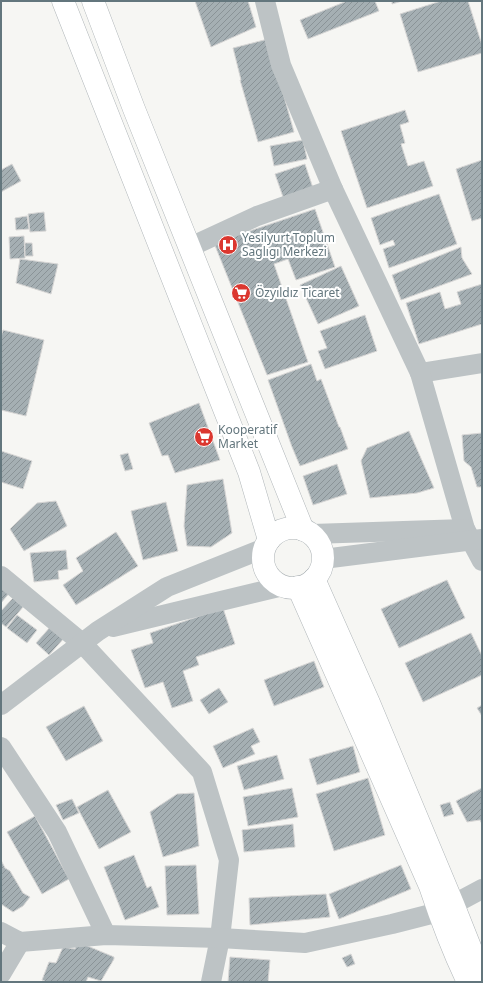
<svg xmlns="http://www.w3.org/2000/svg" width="483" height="983" font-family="'Noto Sans',sans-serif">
<defs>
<pattern id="building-hatch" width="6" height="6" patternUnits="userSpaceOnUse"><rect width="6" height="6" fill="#a5afb3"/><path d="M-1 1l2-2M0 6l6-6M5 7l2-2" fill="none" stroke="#8a9397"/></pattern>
</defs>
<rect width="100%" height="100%" fill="#f6f6f3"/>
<!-- building -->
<g fill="url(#building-hatch)" stroke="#d8d7d6">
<path d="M195,1h53l8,26 -45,20z"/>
<path d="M347,1h28l4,10 -71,28 -8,-19z"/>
<path d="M392,1h10l-10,3z"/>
<path d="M441,1h27l14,44v8l-64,19 -18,-58z"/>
<path d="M268,39l26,93 -36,10 -18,-62h1l-8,-32z"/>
<path d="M405,110l4,12 -9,3 5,18 -4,1 7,22 16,-5 9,25 -66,22 -26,-77z"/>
<path d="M303,140l4,19 -33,7 -4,-20z"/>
<path d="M482,160v58l-10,3 -16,-52z"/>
<path d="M12,164l9,17 -20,11v-22z"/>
<path d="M305,164l8,24 -30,9 -8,-23z"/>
<path d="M439,194l18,50 -68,24 -6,-19 12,-4 -2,-5 -13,5 -9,-27z"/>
<path d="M315,209l20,58 -39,13 -8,-21 -14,5 34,98 -41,13 -53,-132z"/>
<path d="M44,212l2,19 -16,1 -2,-18z"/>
<path d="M27,216l2,13 -13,1 -1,-12z"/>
<path d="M24,236l1,22 -15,1 -1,-22z"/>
<path d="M25,243h7l1,13h-8z"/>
<path d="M461,247l1,11 10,16 -71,26 -9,-25z"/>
<path d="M20,259l38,5 -7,30 -35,-11z"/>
<path d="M341,266l18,40 -41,18 -18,-39z"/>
<path d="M482,284v40l-63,20 -13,-41 34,-11 5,17 16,-5 -4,-12z"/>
<path d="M365,315l12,36 -52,18 -7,-18 9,-3 -7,-17z"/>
<path d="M3,330l41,10 -18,76 -25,-6v-73z"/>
<path d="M311,364l6,17 4,-2 18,48h1l8,22 -48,17 -8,-19 -24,-67z"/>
<path d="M199,403l21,57 -45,13 -7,-18 -6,1 -13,-33z"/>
<path d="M409,431l25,57 -17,5 -47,5 -9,-37 6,-13z"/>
<path d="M482,433v54h-5l-6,-20 -7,-6 -2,-26z"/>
<path d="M1,451l31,10 -9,28 -22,-7z"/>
<path d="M128,453l5,16 -8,2 -5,-16z"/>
<path d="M337,464l10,30 -34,11 -10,-29z"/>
<path d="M223,479l9,54 -21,14 -24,-1 -3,-20 3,-41z"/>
<path d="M56,501l11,25 -43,25 -14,-22 27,-26z"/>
<path d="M166,502l12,49 -35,9 -12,-49z"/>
<path d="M116,532l22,34 -62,39 -13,-20 20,-14 -7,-13z"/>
<path d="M66,550l2,19 -10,2 1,8 -25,3 -4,-29z"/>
<path d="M447,580l18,38 -66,30 -18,-39z"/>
<path d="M1,583l10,8 -10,12z"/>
<path d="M13,598l10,9 -17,20 -5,-4v-12z"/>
<path d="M223,608l12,36 -39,13 3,8 -16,6 10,30 -21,7 -9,-26 -18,6 -14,-38 22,-7 -3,-10z"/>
<path d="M17,615l20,15 -10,13 -20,-15z"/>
<path d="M52,625l13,12 -16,18 -13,-12z"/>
<path d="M471,633l11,23v19l-59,27 -18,-39z"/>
<path d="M314,661l10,26 -50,19 -10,-26z"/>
<path d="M219,688l9,14 -19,12 -9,-14z"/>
<path d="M482,705v11l-5,-8z"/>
<path d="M84,706l19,35 -37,20 -20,-34z"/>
<path d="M253,728l7,14 -9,4 4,8 -32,14 -10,-22z"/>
<path d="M353,746l7,26 -43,13 -8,-26z"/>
<path d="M277,755l7,24 -40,11 -7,-24z"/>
<path d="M368,778l17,57 -51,16 -18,-57z"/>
<path d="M292,788l6,29 -50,9 -5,-29z"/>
<path d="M482,788v36l-2,-4 -13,2 -11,-21z"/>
<path d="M108,790l23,42 -32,17 -22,-42z"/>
<path d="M194,793l5,53 -36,11 -13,-45 27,-18z"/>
<path d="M72,799l7,14 -16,7 -7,-15z"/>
<path d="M450,802l4,12 -10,3 -4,-12z"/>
<path d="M35,816l34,63 -27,15 -35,-62z"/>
<path d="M293,824l2,23 -51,5 -2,-22z"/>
<path d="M134,855l13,33 4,-2 8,21 -34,13 -21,-53z"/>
<path d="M1,860l4,8 5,3 13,22 7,4 -7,9 -10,6 -12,-8z"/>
<path d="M196,865l3,49 -32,1 -2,-49z"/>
<path d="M401,865l10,24 -72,30 -10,-25z"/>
<path d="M326,894l4,23 -80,8 -1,-27z"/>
<path d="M78,942l36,15v2l-13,22 -13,-4 -2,5h-39l-5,-2 7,-18 7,1 7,-16 12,2z"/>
<path d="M351,954l4,10 -8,3 -5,-9z"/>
<path d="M230,957l40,3 -2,22h-40z"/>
</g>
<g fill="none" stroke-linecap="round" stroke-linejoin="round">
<defs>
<g id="major">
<path d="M63,1l186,471 20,68"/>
<path d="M93,1l41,108 169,421"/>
<circle cx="293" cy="558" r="30"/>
<path d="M314,579l55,124 84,201 29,73"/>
<path d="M298,587l132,299c11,33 23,65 38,96"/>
</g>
</defs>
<!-- major casing -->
<use href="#major" stroke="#b1b7ba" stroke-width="23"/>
<!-- minor -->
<g stroke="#bdc3c5" stroke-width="20">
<path d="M265,1l16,64 52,124"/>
<path d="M190,247l67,-31 76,-27 87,184 62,-10"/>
<path d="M420,373l45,156 17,32"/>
<path d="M312,534l153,-5"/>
<path d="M323,559l159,-20"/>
<path d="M1,576l81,67 120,129 27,88 -9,78 -9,44"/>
<path d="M113,627l170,-41"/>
<path d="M1,705l97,-74 69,-44 98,-39"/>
<path d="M1,747l56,85 49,103"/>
<path d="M1,932l19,10 86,-7 114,3 85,5 87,-19 47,-12 43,-23"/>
<path d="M1,974l19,-32"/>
</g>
<!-- major -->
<use href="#major" stroke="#fff" stroke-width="22"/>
</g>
<!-- icons -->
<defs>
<symbol id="hospital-disc" viewBox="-11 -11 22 22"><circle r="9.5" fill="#db372f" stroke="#fff"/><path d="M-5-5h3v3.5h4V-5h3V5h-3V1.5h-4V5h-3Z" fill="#fff"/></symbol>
<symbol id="supermarket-disc" viewBox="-11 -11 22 22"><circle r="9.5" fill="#db372f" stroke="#fff"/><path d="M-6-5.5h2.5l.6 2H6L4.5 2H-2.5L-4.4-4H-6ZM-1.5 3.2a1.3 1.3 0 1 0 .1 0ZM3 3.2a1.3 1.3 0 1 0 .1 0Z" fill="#fff"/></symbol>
</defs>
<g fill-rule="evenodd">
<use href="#hospital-disc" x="217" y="234" width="22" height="22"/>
<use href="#supermarket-disc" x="230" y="282" width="22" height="22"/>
<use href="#supermarket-disc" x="193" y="426" width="22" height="22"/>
</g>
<g text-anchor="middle" stroke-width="4" stroke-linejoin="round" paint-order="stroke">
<!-- poi labels -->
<g font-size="12" fill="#63767d" stroke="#fff" text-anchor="start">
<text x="242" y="242">Yesilyurt Toplum<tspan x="242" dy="14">Saglıgı Merkezi</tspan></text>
<text x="255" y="297">Özyıldız Ticaret</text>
<text x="218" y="434">Kooperatif<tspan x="218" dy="14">Market</tspan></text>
</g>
</g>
<!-- border -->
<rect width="483" height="983" fill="none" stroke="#63767d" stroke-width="4"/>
</svg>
